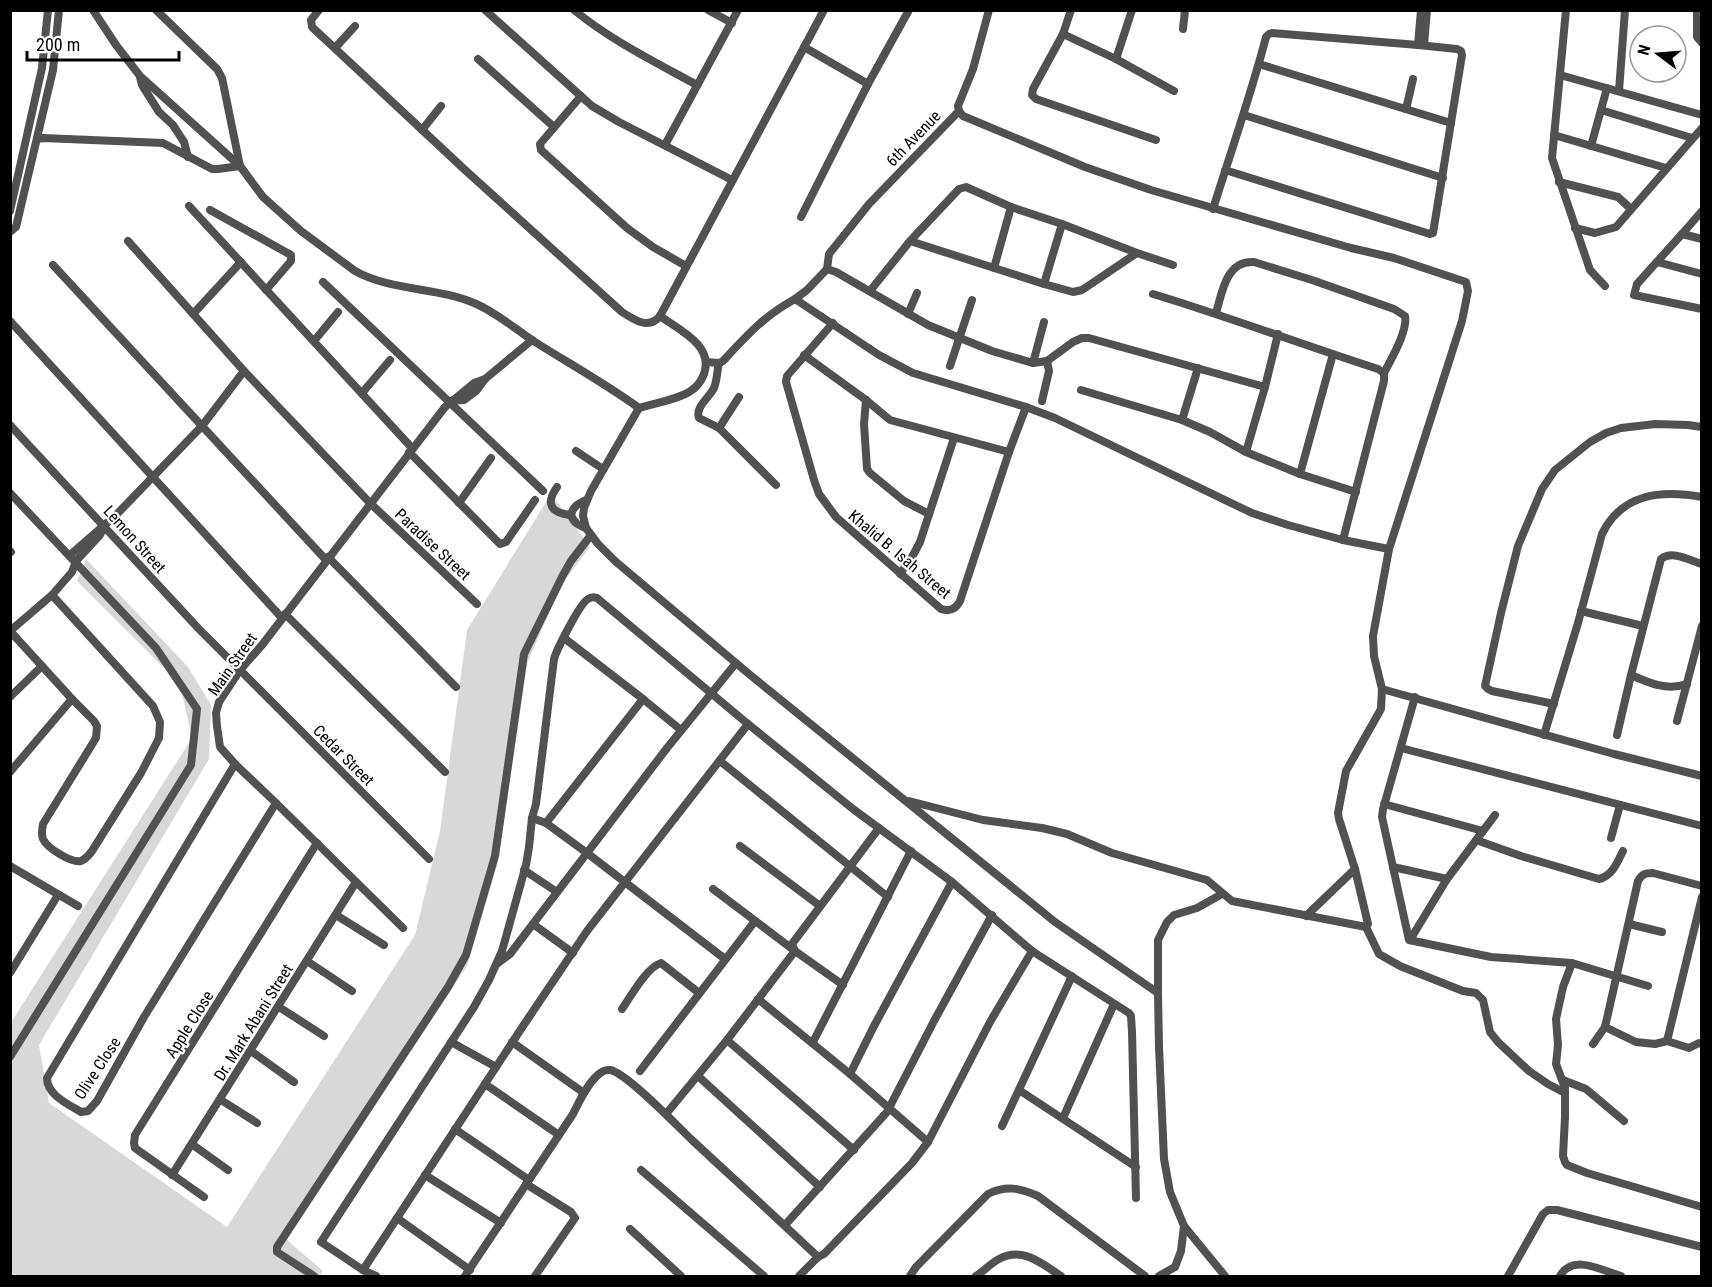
<svg xmlns="http://www.w3.org/2000/svg" width="1712" height="1287" font-family="'Roboto Condensed',sans-serif">
<rect width="100%" height="100%" fill="#fff"/>
<!-- green -->
<path fill="#d8d8d8" d="M551,494l39,53 -28,37 -34,77 -31,205 -30,100 -180,274 36,31 -3,5h-309l-1,-252 182,-286 -12,-54 -103,-103 9,-22 102,108 23,38 -2,54 -170,286 10,58 178,124 188,-292 25,-104 27,-201z"/>
<g fill="none" stroke-linecap="round" stroke-linejoin="round">
<!-- minor -->
<g stroke="#515151" stroke-width="8">
<path d="M93,10l23,35 24,31 100,90"/>
<path d="M156,10l61,59 5,9 18,88"/>
<path d="M319,10l-8,10 1,7 152,142 158,143c12,8 27,18 38,4l164,-306"/>
<path d="M485,10l107,96 27,16 113,58"/>
<path d="M574,10c38,31 81,52 123,75"/>
<path d="M708,10l24,13"/>
<path d="M1071,10l-8,24 -30,55 -1,6 4,4 120,41"/>
<path d="M1566,10l-14,148 38,112 15,16"/>
<path d="M1697,10v27l5,6"/>
<path d="M1183,29l2,-19"/>
<path d="M1063,34l53,25 58,32"/>
<path d="M1418,45l3,-35"/>
<path d="M1424,45l3,-35"/>
<path d="M804,47l64,37"/>
<path d="M335,48l20,-22"/>
<path d="M478,59l76,68"/>
<path d="M1116,59l16,-49"/>
<path d="M1259,64l192,59"/>
<path d="M1560,75l142,40"/>
<path d="M140,77l2,8 17,27 14,13 11,17 4,15"/>
<path d="M1619,91l6,-81"/>
<path d="M581,96l-41,48 1,6 86,78 26,19 33,19"/>
<path d="M1406,109l7,-30"/>
<path d="M1601,110l91,28"/>
<path d="M959,111l4,5 122,51 66,23 200,58 43,10 72,24 2,9 -6,30 -73,228 -16,87 1,20 8,33 -1,20 -35,62 -8,42 1,6 16,50 13,55 -2,3 13,27 21,12 63,25 13,2 7,7 7,32 8,10 31,29 19,13 17,9"/>
<path d="M1244,115l199,63"/>
<path d="M422,130l19,-24"/>
<path d="M1554,135l112,33"/>
<path d="M37,139l6,-1 120,5 49,26h6l22,-3 23,31 38,34 54,40c36,20 81,16 119,32 22,9 41,26 61,39 35,22 71,42 104,66"/>
<path d="M665,145l73,-135"/>
<path d="M1591,146l16,-58"/>
<path d="M1559,182l59,15 13,12"/>
<path d="M189,206l223,242"/>
<path d="M1213,209c18,-58 38,-114 53,-172l3,-3 3,-1 146,12 39,4 4,2 1,4 -29,178 -3,1 -205,-64"/>
<path d="M210,210l81,45v6l-25,29"/>
<path d="M10,211l32,-143 6,-58"/>
<path d="M801,217l67,-133 41,-74"/>
<path d="M1575,228l20,5 21,-6 86,-99"/>
<path d="M10,232l6,-5 37,-157 6,-60"/>
<path d="M1682,234l20,-23"/>
<path d="M1702,239l-20,-5 -45,50 -3,11 68,14"/>
<path d="M128,241l116,130 126,132 107,101"/>
<path d="M1137,253l36,12"/>
<path d="M1657,262l45,12"/>
<path d="M53,265l273,295"/>
<path d="M994,268l17,-61"/>
<path d="M827,269l2,-15 40,-50 90,-93 -1,-5 15,-37 16,-59"/>
<path d="M323,282l220,209"/>
<path d="M1044,284l18,-60"/>
<path d="M870,291l40,-50 49,-52 7,-2 45,20 51,17 75,29 -55,37 -9,2 -29,-8 -134,-43"/>
<path d="M1153,294c76,23 150,51 225,75l6,4v8l-41,159"/>
<path d="M795,299l12,-9 20,-21 9,3 92,53 64,26 41,12 14,-2 26,-19 9,-4h7l176,49"/>
<path d="M1216,313c6,-20 10,-53 38,-51l58,18 82,29 11,7c3,15 -14,43 -21,57"/>
<path d="M193,314l48,-52"/>
<path d="M908,314l9,-21"/>
<path d="M660,316c19,14 54,29 44,58 -3,8 -8,14 -15,18 -13,8 -35,11 -50,16l-48,83 -7,17 -1,8 3,12 12,16 17,17 134,113 306,248 103,71 1,54 5,112 6,33 14,34 41,50"/>
<path d="M10,321l272,297"/>
<path d="M833,323l-46,53 -1,6 28,98 5,14 17,23 105,92c9,3 15,0 19,-8l49,-149 17,-45"/>
<path d="M314,341l24,-29"/>
<path d="M804,355l62,45 24,20 119,32"/>
<path d="M707,362l12,1 4,-2c24,-26 41,-45 72,-62l84,56 34,18 113,34 29,11 197,95 36,12 55,15 46,9"/>
<path d="M719,363c-2,8 -2,18 -5,25 -5,10 -19,19 -15,30l20,10 57,57"/>
<path d="M1033,363l11,-41"/>
<path d="M950,366l22,-66"/>
<path d="M1081,390l101,30 28,12 36,20 54,22 56,18"/>
<path d="M362,393l28,-33"/>
<path d="M866,400l-2,24 3,45 3,4 34,28 25,13"/>
<path d="M450,401l14,-1 12,-9 9,-12 47,-39"/>
<path d="M1042,401l7,-30 -2,-10"/>
<path d="M1182,420l16,-52"/>
<path d="M10,425l188,203 231,231"/>
<path d="M719,428l20,-31"/>
<path d="M576,451l27,18"/>
<path d="M409,452l91,92 6,-2 29,-42"/>
<path d="M1246,452l19,-65 13,-53"/>
<path d="M1300,474l33,-120"/>
<path d="M557,487c-12,17 -6,26 14,28"/>
<path d="M10,493l146,155 41,61 -6,56 -181,292"/>
<path d="M459,503l32,-45"/>
<path d="M571,515c2,-9 7,-11 15,-15"/>
<path d="M571,515c3,8 7,10 15,13"/>
<path d="M10,551l1,1"/>
<path d="M70,555l47,-41 85,-88 42,-55"/>
<path d="M328,557l128,130"/>
<path d="M900,574l12,-17 8,-15 34,-104"/>
<path d="M1581,611l62,15"/>
<path d="M285,614l160,158"/>
<path d="M10,631l62,68 22,22 3,5 -1,12 -53,86c-1,5 -2,10 0,15 4,9 28,24 38,22 5,-2 8,-6 11,-10l49,-78 18,-35 1,-16 -7,-16 -101,-111"/>
<path d="M10,631l42,-36 20,-23 4,-11 24,-26 4,-8"/>
<path d="M564,638l79,61 38,31"/>
<path d="M1631,675c18,8 36,16 56,9"/>
<path d="M1382,689l232,65 88,22"/>
<path d="M10,697l32,-31"/>
<path d="M1415,697l-32,112 -1,8 27,123 82,17 81,6 76,23"/>
<path d="M1554,704l-62,-13 -4,-2 -3,-3 16,-73 17,-67 24,-57 13,-19 35,-28 16,-9 15,-5 34,-4 33,1 14,2"/>
<path d="M1677,721l25,-95"/>
<path d="M1544,735l34,-112 24,-89c20,-41 59,-44 100,-37"/>
<path d="M1617,735l14,-60 30,-116c11,-9 28,1 41,5"/>
<path d="M1401,748l301,78"/>
<path d="M720,761l168,136"/>
<path d="M235,764l-188,314c0,17 21,26 34,34l7,-1 9,-10 47,-84 132,-214"/>
<path d="M10,772l62,-73"/>
<path d="M909,801l74,19 59,8 25,6 45,19 95,27 25,21 134,26"/>
<path d="M1384,804l99,27"/>
<path d="M546,823l97,-124"/>
<path d="M1611,838l9,-33"/>
<path d="M1476,840l45,16 78,23c13,-3 18,-16 24,-28"/>
<path d="M740,846l80,60"/>
<path d="M10,866l68,40"/>
<path d="M1393,867l54,12"/>
<path d="M524,870l33,22"/>
<path d="M713,889l82,62 48,34"/>
<path d="M336,915l48,30"/>
<path d="M1306,916l49,-47"/>
<path d="M533,924l40,29"/>
<path d="M1629,924l33,8"/>
<path d="M403,928l-127,-125 -41,-39 -15,-17 -3,-21 -1,-13 3,-11 21,-32 22,-25 183,-238 29,-24 11,-4"/>
<path d="M1410,940l37,-61 48,-64"/>
<path d="M725,959l-138,-106 80,-105 69,-85"/>
<path d="M307,961l45,30"/>
<path d="M498,963l12,-9 77,-101 -41,-30 -14,-5"/>
<path d="M1572,963l-9,24 -7,32 2,26 -2,19 9,24v29l-2,39 2,6 2,3 20,8 115,34"/>
<path d="M10,973l48,-78"/>
<path d="M1158,993v-53l9,-18 7,-7 23,-7 25,-14"/>
<path d="M758,999l92,75 78,68"/>
<path d="M279,1007l45,29"/>
<path d="M622,1009c9,-13 25,-42 39,-46l38,30"/>
<path d="M1605,1027l31,15 19,2 12,-3 22,7 10,-5 3,1"/>
<path d="M727,1040l127,110"/>
<path d="M1667,1041l35,-144"/>
<path d="M451,1042l45,25"/>
<path d="M512,1042l72,51"/>
<path d="M813,1042l98,-191"/>
<path d="M1593,1044l12,-17 33,-146c4,-7 7,-8 15,-8l49,13"/>
<path d="M251,1051l43,31"/>
<path d="M640,1071l115,-150"/>
<path d="M850,1074l24,-48 78,-144"/>
<path d="M698,1076l122,111"/>
<path d="M1563,1080l23,9 38,32"/>
<path d="M485,1084l74,51"/>
<path d="M1019,1090l117,77"/>
<path d="M221,1100l36,23"/>
<path d="M666,1114l61,-74 68,-89 -3,-7 87,-116"/>
<path d="M1063,1118l51,-114"/>
<path d="M1002,1126l70,-150"/>
<path d="M455,1129l74,51"/>
<path d="M193,1145l35,25"/>
<path d="M641,1170l123,106"/>
<path d="M172,1175l184,-293"/>
<path d="M425,1175l76,48"/>
<path d="M526,1184l45,28 4,6 -40,58"/>
<path d="M204,1197l-69,-49 -1,-5 1,-8 182,-292"/>
<path d="M397,1218l73,52"/>
<path d="M785,1225l102,-113 47,-91 58,-106"/>
<path d="M630,1229l51,47"/>
<path d="M363,1270l-42,-28 153,-235 15,-27 13,-29 24,-86 3,-18 3,-29 4,-14 18,-145c3,-10 26,-56 34,-60 4,-2 5,-2 9,-1l151,126 105,85 99,73 80,69 97,62 2,3 1,16 4,166"/>
<path d="M314,1276l-37,-24v-5l171,-260 18,-32 29,-99 29,-202 39,-79 8,-14 20,-26"/>
<path d="M376,1276l-13,-6 160,-244 64,-95 161,-207"/>
<path d="M465,1276l108,-162c6,-12 21,-46 37,-44 16,2 69,58 83,71 42,39 84,77 125,116"/>
<path d="M799,1276l19,-19 6,-3 88,-91 16,-21 62,-120 42,-71"/>
<path d="M910,1276l6,-9 72,-73c18,-9 32,-6 50,2l107,80"/>
<path d="M976,1276c8,-5 15,-13 23,-17 24,-13 43,5 62,17"/>
<path d="M1159,1276l16,-9 6,-16 3,-25"/>
<path d="M1508,1276l35,-62 5,-4h9l145,37"/>
<path d="M1560,1276c13,-23 43,-5 61,0"/>
</g>
</g>
<g text-anchor="middle" stroke-width="4.5" stroke-linejoin="round" paint-order="stroke">
<!-- street labels -->
<g font-size="16" fill="#000" stroke="#fff">
<text transform="translate(913 138) rotate(-46)" y="6">6th Avenue</text>
<text transform="translate(135 539) rotate(48)" y="6">Lemon Street</text>
<text transform="translate(433 544) rotate(43)" y="6">Paradise Street</text>
<text transform="translate(900 554) rotate(40)" y="6">Khalid B. Isah Street</text>
<text transform="translate(232 664) rotate(-55)" y="6">Main Street</text>
<text transform="translate(344 755) rotate(45)" y="6">Cedar Street</text>
<text transform="translate(253 1022) rotate(-58)" y="6">Dr. Mark Abani Street</text>
<text transform="translate(189 1024) rotate(-58)" y="6">Apple Close</text>
<text transform="translate(97 1068) rotate(-57)" y="6">Olive Close</text>
</g>
</g>
<!-- border -->
<rect width="1712" height="1287" fill="none" stroke="#000000" stroke-width="24"/>
<!-- north arrow -->
<g transform="translate(1658 54) rotate(286)"><circle r="28" fill="#ffffff" stroke="#999999" stroke-width="1.5"/>
<path d="M0-4.5L10 22L0 15L-10 22Z" fill="#000000"/>
<text y="-9" font-size="16" font-weight="bold" text-anchor="middle" fill="#000000">N</text>
</g>
<!-- scale -->
<path d="M27 51v9h152v-9" fill="none" stroke="#000000" stroke-width="3"/>
<text x="36" y="51" font-size="18" fill="#000000" stroke="#ffffff" stroke-width="4.5" paint-order="stroke">200 m</text>
</svg>
